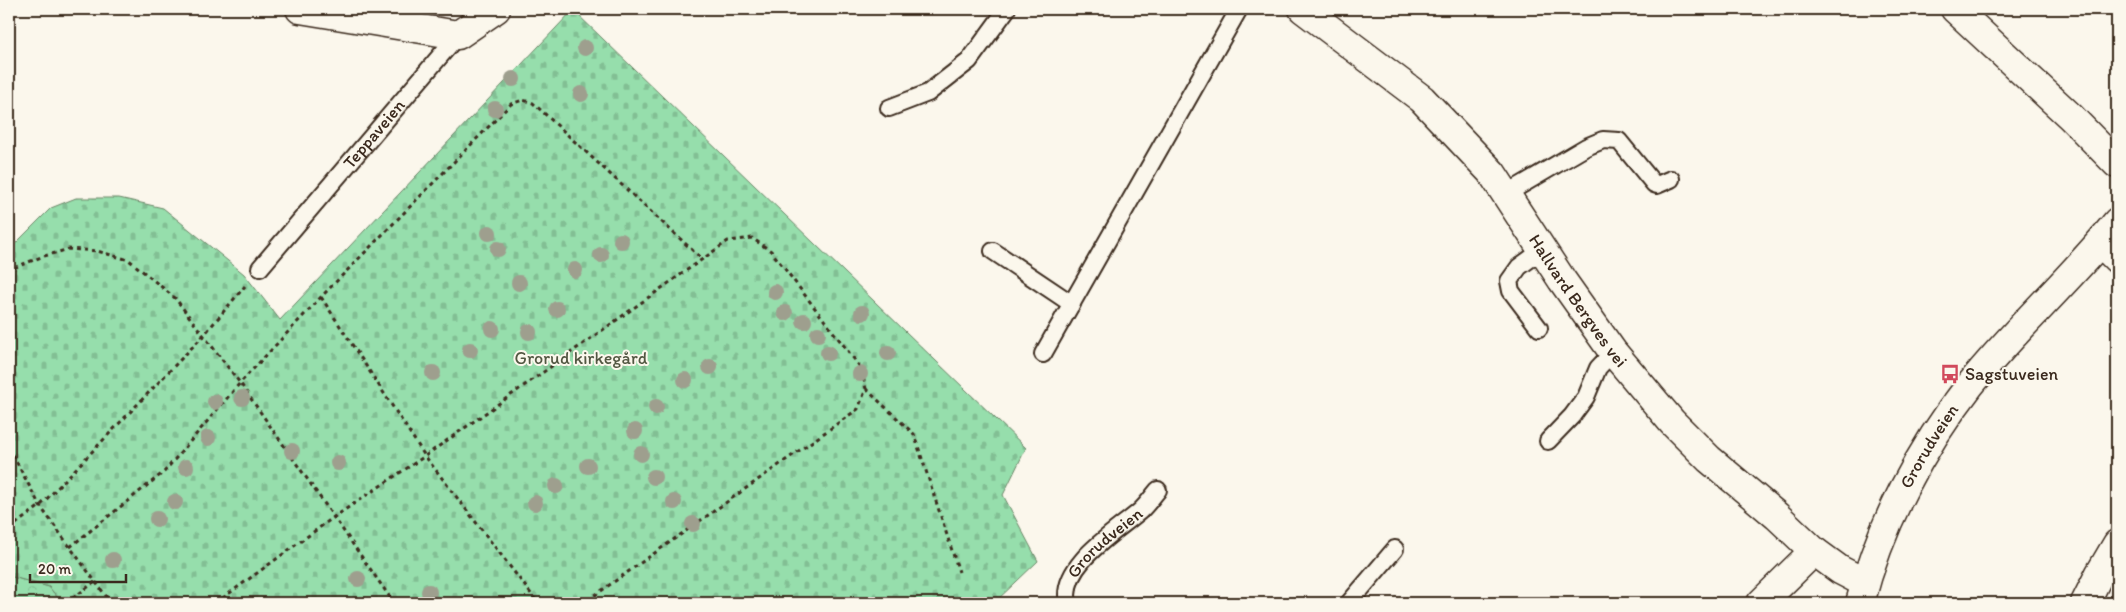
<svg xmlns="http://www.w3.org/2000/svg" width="2126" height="612" font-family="Itim,sans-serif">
<defs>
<pattern id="forest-crowns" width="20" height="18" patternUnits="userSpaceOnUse" patternTransform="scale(1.25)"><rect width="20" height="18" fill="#96deac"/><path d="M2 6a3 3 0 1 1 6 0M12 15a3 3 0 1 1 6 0" fill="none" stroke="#82bf94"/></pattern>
<pattern id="cemetery-stones" width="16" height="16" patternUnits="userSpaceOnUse" patternTransform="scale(1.25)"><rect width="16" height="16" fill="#96deac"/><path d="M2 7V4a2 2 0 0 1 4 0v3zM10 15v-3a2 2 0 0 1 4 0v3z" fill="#82bf94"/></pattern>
</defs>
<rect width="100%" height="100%" fill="#fbf7ec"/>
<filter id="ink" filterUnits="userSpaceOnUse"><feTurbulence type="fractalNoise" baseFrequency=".02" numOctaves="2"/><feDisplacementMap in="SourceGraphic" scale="10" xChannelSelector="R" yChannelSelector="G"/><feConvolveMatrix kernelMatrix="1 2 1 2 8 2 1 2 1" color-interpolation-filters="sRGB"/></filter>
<g filter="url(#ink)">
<!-- forest -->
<path fill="url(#forest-crowns)" stroke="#688465" d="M9,576l41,11 12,16h-53z"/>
<!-- cemetery -->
<path fill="url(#cemetery-stones)" stroke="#688465" d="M573,10l453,438 -23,47 35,66 -44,42h-932l-13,-16 -40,-11v-326l42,-42 25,-10h43l44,10 81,66 36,46z"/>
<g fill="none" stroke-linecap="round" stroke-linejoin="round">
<defs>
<g id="service">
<path d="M889,108l39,-15 41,-32 38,-52"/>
<path d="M1506,194l80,-47 17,-7 16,1 35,43 3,1 14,-6"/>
<path d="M993,251l79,53"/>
<path id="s1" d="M260,268l198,-233"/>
<path d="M1539,328l-28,-37 -2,-10 10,-14 23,-17"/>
<path d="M1043,354l196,-345"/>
<path d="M1548,441l24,-25 14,-19 12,-29 15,-16"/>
<path id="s2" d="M1068,603c-9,-38 48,-71 72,-92 7,-6 12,-14 18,-21"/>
<path d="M1349,603l46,-54"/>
</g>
<g id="minor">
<path d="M300,9l158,26 38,-26"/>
<path id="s3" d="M1303,9l119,90 70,74 70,107 51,72 59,70 37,37 68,57 37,35 26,19 25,13"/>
<path d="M1955,9l116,108 46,47"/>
<path d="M2101,243l16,16"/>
<path d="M1761,603l53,-52"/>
<path d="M2085,603l15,-30 17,-29"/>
</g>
<g id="tertiary">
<path id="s4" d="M1860,603c20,-78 60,-154 110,-218 46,-57 101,-106 147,-163"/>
</g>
</defs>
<!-- service casing -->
<use href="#service" stroke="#3b2a1e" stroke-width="20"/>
<!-- minor casing -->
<use href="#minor" stroke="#3b2a1e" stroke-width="31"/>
<!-- tertiary casing -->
<use href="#tertiary" stroke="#3b2a1e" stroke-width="31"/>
<!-- path -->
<g stroke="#3b2a1e" stroke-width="3" stroke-dasharray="4 4" stroke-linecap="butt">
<path d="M9,274l7,-7 25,-10 28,-8 28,2 32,9 46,38 65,85 154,220"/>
<path d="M321,297l104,159 113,147"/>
<path d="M866,389l48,45 45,138"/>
<path d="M9,448l31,58 71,97"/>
<path d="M9,529l31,-23 163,-170 42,-50"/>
<path d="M70,547l94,-75 76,-89 81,-86 190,-193 12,-4 10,3 169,156"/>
<path d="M66,603l29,-21"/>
<path d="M216,603l118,-86 91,-61 303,-215 24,-3 19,13 90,117 5,21 -8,20 -274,194"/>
</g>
<!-- service -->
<use href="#service" stroke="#fbf7ec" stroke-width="16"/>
<!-- minor -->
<use href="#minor" stroke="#fbf7ec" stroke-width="28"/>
<!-- tertiary -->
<use href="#tertiary" stroke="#fbf7ec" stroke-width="28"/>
</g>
<!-- trees -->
<g fill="#9e9f8e">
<circle cx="585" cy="48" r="8"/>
<circle cx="513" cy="79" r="8"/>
<circle cx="581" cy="94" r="8"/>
<circle cx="495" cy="109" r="8"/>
<circle cx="489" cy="233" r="8"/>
<circle cx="621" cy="241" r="8"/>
<circle cx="498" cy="249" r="8"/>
<circle cx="601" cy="255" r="8"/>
<circle cx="575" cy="270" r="8"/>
<circle cx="519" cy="283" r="8"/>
<circle cx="775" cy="292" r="8"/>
<circle cx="557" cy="309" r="8"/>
<circle cx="785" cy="313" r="8"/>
<circle cx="862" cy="313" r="8"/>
<circle cx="804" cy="321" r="8"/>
<circle cx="492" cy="329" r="8"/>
<circle cx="529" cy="332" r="8"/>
<circle cx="818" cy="334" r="8"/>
<circle cx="470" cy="350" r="8"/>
<circle cx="828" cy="353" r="8"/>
<circle cx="888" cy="353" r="8"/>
<circle cx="710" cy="367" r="8"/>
<circle cx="433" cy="373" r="8"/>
<circle cx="860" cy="374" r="8"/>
<circle cx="685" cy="380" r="8"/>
<circle cx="242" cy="398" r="8"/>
<circle cx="215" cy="402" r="8"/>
<circle cx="656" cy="407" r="8"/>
<circle cx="635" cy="431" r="8"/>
<circle cx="208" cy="438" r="8"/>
<circle cx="292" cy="451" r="8"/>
<circle cx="641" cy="454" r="8"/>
<circle cx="338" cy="463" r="8"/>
<circle cx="588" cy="466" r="8"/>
<circle cx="186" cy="467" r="8"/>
<circle cx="654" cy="477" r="8"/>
<circle cx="556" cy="486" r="8"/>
<circle cx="175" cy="502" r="8"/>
<circle cx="674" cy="502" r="8"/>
<circle cx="535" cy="503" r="8"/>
<circle cx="157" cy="519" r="8"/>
<circle cx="693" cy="524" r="8"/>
<circle cx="113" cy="560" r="8"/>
<circle cx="358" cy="579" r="8"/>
<circle cx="429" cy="592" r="8"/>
</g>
</g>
<!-- icons -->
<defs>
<symbol id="bus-bare" viewBox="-9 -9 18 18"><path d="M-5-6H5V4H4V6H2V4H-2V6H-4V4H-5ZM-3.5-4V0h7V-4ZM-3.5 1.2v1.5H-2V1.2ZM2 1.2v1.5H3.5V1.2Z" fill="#d1495b" stroke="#fbf7ec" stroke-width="2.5" paint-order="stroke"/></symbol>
</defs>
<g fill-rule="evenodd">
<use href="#bus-bare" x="1936" y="360" width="28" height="28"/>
</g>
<g text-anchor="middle" stroke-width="4" stroke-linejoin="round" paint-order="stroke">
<!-- street labels -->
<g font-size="18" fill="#3b2a1e" stroke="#fbf7ec">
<text dy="6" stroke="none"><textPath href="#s1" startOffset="176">Teppaveien</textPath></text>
<text dy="6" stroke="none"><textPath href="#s3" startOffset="405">Hallvard Bergves vei</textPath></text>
<text dy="6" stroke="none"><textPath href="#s4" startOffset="172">Grorudveien</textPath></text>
<text dy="6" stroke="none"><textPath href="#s2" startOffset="75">Grorudveien</textPath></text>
</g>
<!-- park labels -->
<g font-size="18" fill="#525742" stroke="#fbf7ec">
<text x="581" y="364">Grorud kirkegård</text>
</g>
<!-- poi labels -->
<g font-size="18" fill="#3b2a1e" stroke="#fbf7ec" text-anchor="start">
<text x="1965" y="380">Sagstuveien</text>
</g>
</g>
<!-- margin -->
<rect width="2126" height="612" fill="none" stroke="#fbf7ec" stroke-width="30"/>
<rect x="15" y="15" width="2096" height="582" fill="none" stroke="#3b2a1e" stroke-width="2" filter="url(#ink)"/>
<!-- scale -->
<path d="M30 574v8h96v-8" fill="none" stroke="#3b2a1e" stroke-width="2.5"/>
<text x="38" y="574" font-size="15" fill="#3b2a1e" stroke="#fbf7ec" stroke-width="4" paint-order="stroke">20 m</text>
</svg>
